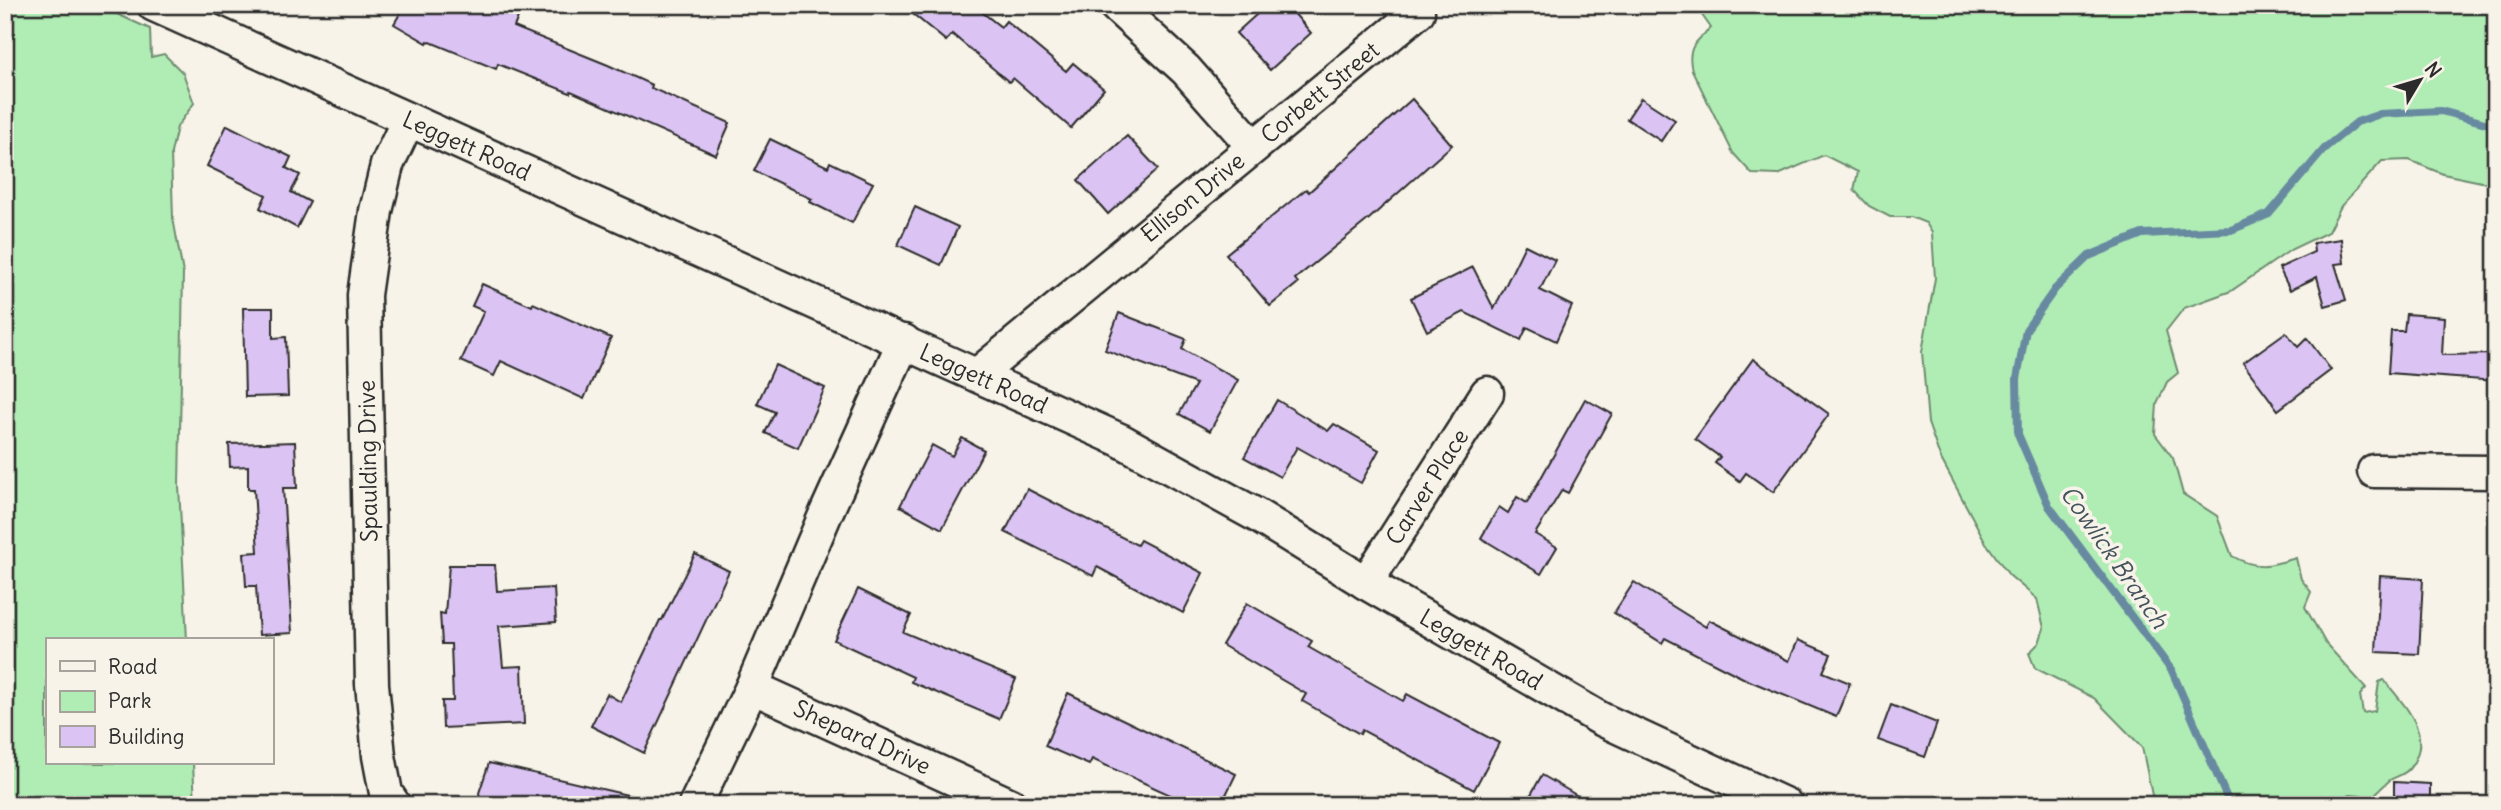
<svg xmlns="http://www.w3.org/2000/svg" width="2501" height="810" font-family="Delius,sans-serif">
<rect width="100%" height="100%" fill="#f7f3e8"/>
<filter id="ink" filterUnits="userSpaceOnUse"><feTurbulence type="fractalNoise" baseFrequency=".0143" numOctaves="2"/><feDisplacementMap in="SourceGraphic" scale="14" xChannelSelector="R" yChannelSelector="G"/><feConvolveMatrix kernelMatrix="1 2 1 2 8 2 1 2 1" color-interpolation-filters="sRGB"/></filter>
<g filter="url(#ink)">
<!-- green -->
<g fill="#b0edb4" stroke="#6e8c70" stroke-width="2">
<path d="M5,5h92l53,24 1,28 13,-3 19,19 11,30 -17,24 -6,26 2,65 10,55 -4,213 8,154h-140v123h146l2,42h-190z"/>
<path d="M1695,5h801v180l-53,-11 -34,-14 -27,1 -41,45 -13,26 -36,17 -61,42 -47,17 -18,23 12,42 -11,9 -10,22 -2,30 18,24 10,36 34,22 15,40c25,14 37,10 64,2l5,21 10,13 -6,15 21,37 40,44 -6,7 3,18 12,-2 4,-29 5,-2c21,26 52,56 25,89 -5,6 -13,7 -19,11 -8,7 -16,15 -24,23l-5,-8 -11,-1 -15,11h-181l-12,-58 -48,-49 -59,-30 -6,-15 10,-10 5,-15 -7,-29 -28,-24 -23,-32 -46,-86 -12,-34 -6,-71 13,-74 -3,-45 -6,-10 -15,-6h-21l-21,-11 -15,-16 4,-18 -34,-17 -46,20 -26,-1 -19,-21 -41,-83c-6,-23 4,-28 19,-42z"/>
</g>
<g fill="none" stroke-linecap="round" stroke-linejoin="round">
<!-- stream -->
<path stroke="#688aa1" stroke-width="8" d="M2230,805l-58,-134 -123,-165 -31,-72 -1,-55 9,-49 29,-41 34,-33 53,-22 89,-4 38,-16 57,-67 31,-25 23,-8 61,-3 55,15"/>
</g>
<!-- building -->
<g fill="#dbc4f4" stroke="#2b2b2b" stroke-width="2">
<path d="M405,5h118l-9,22 94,38 44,20 -1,3 79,35 -14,32 -145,-64 -1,2 -72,-29 -2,5 -68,-28 -1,2 -33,-19z"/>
<path d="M902,5h71l28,22 5,-6 60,50 7,-8 31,26 -33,39 -58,-50 -4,4 -57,-48 -6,7z"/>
<path d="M1267,5h20l24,28 -41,37 -34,-37z"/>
<path d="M1641,98l34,22 -14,21 -34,-22z"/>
<path d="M1412,99l40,46 -83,74 -74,60 3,4 -28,23 -44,-52 80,-65 3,3z"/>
<path d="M227,125l64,32 -5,11 14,7 -9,17 19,10 -13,26 -37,-20 6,-13 -59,-29z"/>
<path d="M1127,136l31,33 -50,45 -30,-34z"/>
<path d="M770,139l58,28 2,-5 43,21 -21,40 -42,-21 2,-3 -58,-28z"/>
<path d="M915,207l43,20 -17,38 -43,-20z"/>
<path d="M2341,239l3,24 -9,1 11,36 -21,6 -8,-29 -27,13 -11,-22 35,-16 -1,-9z"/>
<path d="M1525,245l30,15 -15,30 32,16 -16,35 -29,-14 -6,13 -57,-28 -37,19 -16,-33 62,-31 21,42z"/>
<path d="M482,284l50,22 1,-3 78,35 -27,61 -83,-38 -7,15 -33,-15 23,-50 -12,-5z"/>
<path d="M243,308h30v30l13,-1 2,59 -43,1z"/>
<path d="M1119,313l67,26 -4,10 56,31 -28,51 -31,-17 17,-30 -91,-34z"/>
<path d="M2406,314l38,3 -2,38 54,-1v27l-108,-8 3,-42h13z"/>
<path d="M2286,332l12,15 9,-9 24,32 -53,40 -35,-47z"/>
<path d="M1753,359l76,55 -56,78 -27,-19 -6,8 -25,-18 5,-6 -25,-18z"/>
<path d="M775,365l50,23 -27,60 -33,-15 10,-21 -18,-8z"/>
<path d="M1585,399l27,15 -44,79 -6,-3 -27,44 22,13 -16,27 -60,-36 18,-31 9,6 9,-16 10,6z"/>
<path d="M1277,400l51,31 6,-7 45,26 -18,33 -64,-36 -17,30 -36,-20z"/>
<path d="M962,438l22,12 -42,79 -42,-23 32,-61 20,11z"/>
<path d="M295,442l2,46h-14l9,145 -33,2 -3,-49h-10l-2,-33 14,-1 -4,-63h-6v-23l-18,1 -1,-23z"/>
<path d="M1027,489l110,56 3,-5 63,33 -20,40 -86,-46 -4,9 -88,-44z"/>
<path d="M695,554l34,17 -85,182 -53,-27 16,-32 14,8 39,-82h2z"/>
<path d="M449,565h46l2,26 57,-3 2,34 -57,4 4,41 19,-1 2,58 -81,4 -1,-27h11l-2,-57h-9l-2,-31 5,1z"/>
<path d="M2380,576l43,3 -4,75 -43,-2z"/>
<path d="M1634,582l72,45 3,-7 80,41 9,-21 33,14 -8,18 27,11 -14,34 -91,-38 -80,-41 -3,5 -48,-30z"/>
<path d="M858,589l53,26 -8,17 113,47 -17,40 -88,-37 2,-5 -79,-37z"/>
<path d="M1247,603l65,38 -4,6 95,54 4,-7 92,49 -25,47 -112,-60 -2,4 -58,-33 4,-7 -84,-49z"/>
<path d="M1068,693l168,81 -15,31h-29l-100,-46 -3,6 -44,-19z"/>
<path d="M1891,705l46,18 -12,34 -47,-17z"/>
<path d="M489,763l143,33 -1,9h-149l-3,-12z"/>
<path d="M1542,775l51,30h-68z"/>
<path d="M2394,782l36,2v21h-36z"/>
</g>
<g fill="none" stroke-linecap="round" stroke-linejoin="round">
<defs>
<g id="street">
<path id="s1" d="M154,5l966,435 138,76 108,67 235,136 185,86"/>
<path d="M1115,5l71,65 67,76"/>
<path id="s2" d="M978,374l440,-362"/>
<path d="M2374,471l122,1"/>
<path id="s3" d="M1366,583l121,-190"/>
<path id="s4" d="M752,687l259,118"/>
<path d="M394,805l-8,-12 -7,-37 -7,-72 -8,-389 12,-84 11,-46 21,-45"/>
<path d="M695,805l57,-118 74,-174 78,-172"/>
</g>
</defs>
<!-- street casing -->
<use href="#street" stroke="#2b2b2b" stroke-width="37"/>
<!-- street -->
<use href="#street" stroke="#f7f3e8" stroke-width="32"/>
</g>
</g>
<g text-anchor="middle" stroke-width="7" stroke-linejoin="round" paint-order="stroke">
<!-- street labels -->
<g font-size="23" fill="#2b2b2b" stroke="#f7f3e8">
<text dy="8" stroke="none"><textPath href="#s2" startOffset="443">Corbett Street</textPath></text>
<text dy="8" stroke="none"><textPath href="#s1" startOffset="343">Leggett Road</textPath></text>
<text dy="8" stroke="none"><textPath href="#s2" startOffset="278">Ellison Drive</textPath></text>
<text dy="8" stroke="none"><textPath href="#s1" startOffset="910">Leggett Road</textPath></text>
<text transform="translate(368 461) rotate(-91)" y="8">Spaulding Drive</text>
<text dy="8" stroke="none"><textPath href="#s3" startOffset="114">Carver Place</textPath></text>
<text dy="8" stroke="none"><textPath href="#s1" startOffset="1477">Leggett Road</textPath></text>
<text dy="8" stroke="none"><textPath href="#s4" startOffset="121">Shepard Drive</textPath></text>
</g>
<!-- water labels -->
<g font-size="24" font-style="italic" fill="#44525c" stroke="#f7f3e8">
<text transform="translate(2114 557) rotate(55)" y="8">Cowlick Branch</text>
</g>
</g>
<!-- margin -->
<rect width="2501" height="810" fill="none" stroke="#f7f3e8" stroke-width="28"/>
<rect x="14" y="14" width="2473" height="782" fill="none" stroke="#2b2b2b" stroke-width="2.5" filter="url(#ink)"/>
<!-- legend -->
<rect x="46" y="638" width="228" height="126" fill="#f7f3e8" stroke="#a5a39c" stroke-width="2"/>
<rect x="60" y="661" width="35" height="10" fill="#f7f3e8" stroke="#a5a39c" stroke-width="2"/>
<text x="108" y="674" font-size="21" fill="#2b2b2b">Road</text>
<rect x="60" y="691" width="35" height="21" fill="#b0edb4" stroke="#a5a39c" stroke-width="2"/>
<text x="108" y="708" font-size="21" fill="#2b2b2b">Park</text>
<rect x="60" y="726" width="35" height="21" fill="#dbc4f4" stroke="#a5a39c" stroke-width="2"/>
<text x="108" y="744" font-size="21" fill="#2b2b2b">Building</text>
<!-- north arrow -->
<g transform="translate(2420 80) rotate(52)" stroke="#f7f3e8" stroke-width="5" paint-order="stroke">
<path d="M0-5L12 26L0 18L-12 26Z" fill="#2b2b2b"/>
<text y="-10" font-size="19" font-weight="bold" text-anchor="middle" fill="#2b2b2b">N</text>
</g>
</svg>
